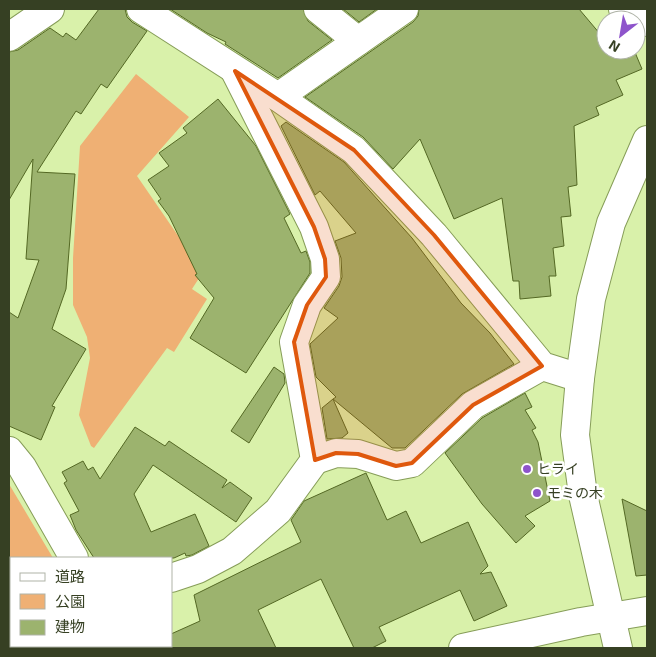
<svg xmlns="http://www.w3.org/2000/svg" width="656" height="657" font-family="'Exo 2','Noto Sans JP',sans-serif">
<rect width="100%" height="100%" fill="#d9f1aa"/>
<!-- green -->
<g fill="#efb074">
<path d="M136,74l53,43 -52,59 66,96 -11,17 15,10 -33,53 -7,-4 -73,100 -3,-2 -12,-31 11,-57 -3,-21 -14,-32v-47l7,-112z"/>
<path d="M9,484l44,74h-42v88h32l1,2h-35z"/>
</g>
<!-- building -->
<g fill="#9cb36e" stroke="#546824">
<path d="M99,9h26l2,8 5,5 15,9 -40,57 -6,-4 -20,30 -5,-3 -39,61 38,2 -9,115 -14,40 34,20 -34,57 3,1 -14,33 -32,-14v-114l9,6 21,-58 -13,-1 7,-100 -24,41v-148l9,-2 32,-22 13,9 3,-4 10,7z"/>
<path d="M170,9h133l5,12 24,19 -54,38 -53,-34 1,-2 -19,-9z"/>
<path d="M343,9h34l-18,13z"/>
<path d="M419,9h160l27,32v9h28l8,19 -26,11 7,15 -27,12 3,8 -25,11 3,59 -9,2 3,29 -10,1 3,29 -11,2 3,28h-7l2,20 -31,3 -1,-18h-6l-11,-83 -48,21 -34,-80 -27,30 -30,-32 -58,-40 108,-75 5,-6z"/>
<path d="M218,99l38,47 34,68 -6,4 17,35 5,-2 4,11v11l-64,100 -56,-35 24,-40 -19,-23 2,-1 -28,-58 -11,-15 3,-2 -13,-19 21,-14 -10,-13 28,-20 -4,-5z"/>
<path d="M286,122l58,40 68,76 49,65 29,30 24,31 -52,30 -57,54h-13l-59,-49 3,-2 -20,-20 -6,-33 28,-26 -14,-10 15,-22 3,-9 -1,-19 -6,-17 21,-8 -36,-42 -5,4 -34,-69z"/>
<path d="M274,367l10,7 1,9 -36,60 -18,-12z"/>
<path d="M525,393l7,14 -7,3 11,18 -4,2 6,12 12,59 -25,15 10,10 -19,17 -34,-39 -37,-51 37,-35z"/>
<path d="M333,399l15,34 -6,5 -15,1 -5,-31z"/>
<path d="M135,427l30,19 4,-5 58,39 -5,8 8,-6 22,16 -16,24 -83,-57 -19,29 17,38 44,-18 14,32 -17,9 -6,1 -1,-3 -11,5h-80l-18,-28 -6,-15 9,-4 -15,-28 3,-2 -5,-9 21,-11 5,9 5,-3 7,12z"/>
<path d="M366,473l21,47 19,-9 15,32 47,-21 20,44 -8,8 11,-2 16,34 -33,15 -14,-31 -81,37 7,14 -14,7h-18l-33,-69 -63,31 18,38h-135l3,-2h27v-12l29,-13 -6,-26 107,-53 -10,-22 13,-19z"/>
<path d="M622,499l25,12v64l-11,1z"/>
</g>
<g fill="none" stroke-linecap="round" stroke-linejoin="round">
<defs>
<g id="minor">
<path d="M141,9l137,88 76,53 80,85 108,131 38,12"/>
<path d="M318,9l40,32"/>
<path d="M623,9l24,13"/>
<path d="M9,37l41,-28"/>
<path d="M278,97l126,-88"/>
<path d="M9,451l13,16 52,91"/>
<path d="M315,460l21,-7 22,1 38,12 16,-3 61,-58 69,-39"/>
<path d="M171,578l27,-9 34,-18 46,-40 37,-51 -21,-118 13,-37 19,-28 -1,-18 -11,-32 -79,-156"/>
<path d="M124,646l1,2"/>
<path d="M463,648l118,-26 66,-11"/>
</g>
<path id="tertiary" d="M618,648l-35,-153 -8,-60 5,-57 11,-79 20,-76 36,-83"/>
</defs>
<!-- minor casing -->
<use href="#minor" stroke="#869d58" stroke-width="30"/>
<!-- tertiary casing -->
<use href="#tertiary" stroke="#869d58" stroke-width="30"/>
<!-- minor -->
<use href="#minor" stroke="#fff" stroke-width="28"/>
<!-- tertiary -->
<use href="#tertiary" stroke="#fff" stroke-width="28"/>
</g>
<!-- marked area -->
<path fill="#df580d" fill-opacity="0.2" stroke="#df580d" stroke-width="4" stroke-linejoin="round" d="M235,71l119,79 80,85 108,131 -69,39 -61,58 -16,3 -38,-12 -22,-1 -21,7 -21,-118 13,-37 19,-28 -1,-18 -11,-32z"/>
<!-- markers -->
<g fill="#8e54cb" stroke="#fff" stroke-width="2">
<circle cx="527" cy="469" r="5"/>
<circle cx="537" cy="493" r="5"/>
</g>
<g text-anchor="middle" stroke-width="5" stroke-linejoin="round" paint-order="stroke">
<!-- poi labels -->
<g font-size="14" fill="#364023" stroke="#fff" text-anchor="start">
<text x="537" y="474">ヒライ</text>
<text x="547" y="498">モミの木</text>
</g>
</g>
<!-- border -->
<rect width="656" height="657" fill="none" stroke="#364023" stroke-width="20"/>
<!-- legend -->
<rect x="10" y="557" width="162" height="90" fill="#ffffff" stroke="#afb3a7"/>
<rect x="20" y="573" width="25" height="8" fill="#ffffff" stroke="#afb3a7"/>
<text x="55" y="582" font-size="15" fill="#364023">道路</text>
<rect x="20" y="594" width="25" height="15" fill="#efb074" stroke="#afb3a7"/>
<text x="55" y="607" font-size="15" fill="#364023">公園</text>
<rect x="20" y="620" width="25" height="15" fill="#9cb36e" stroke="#afb3a7"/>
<text x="55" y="632" font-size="15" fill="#364023">建物</text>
<!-- north arrow -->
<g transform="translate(621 35) rotate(211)"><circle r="24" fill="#ffffff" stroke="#afb3a7"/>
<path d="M0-4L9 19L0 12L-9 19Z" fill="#8e54cb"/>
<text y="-8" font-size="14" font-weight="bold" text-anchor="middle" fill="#364023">N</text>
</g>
</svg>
